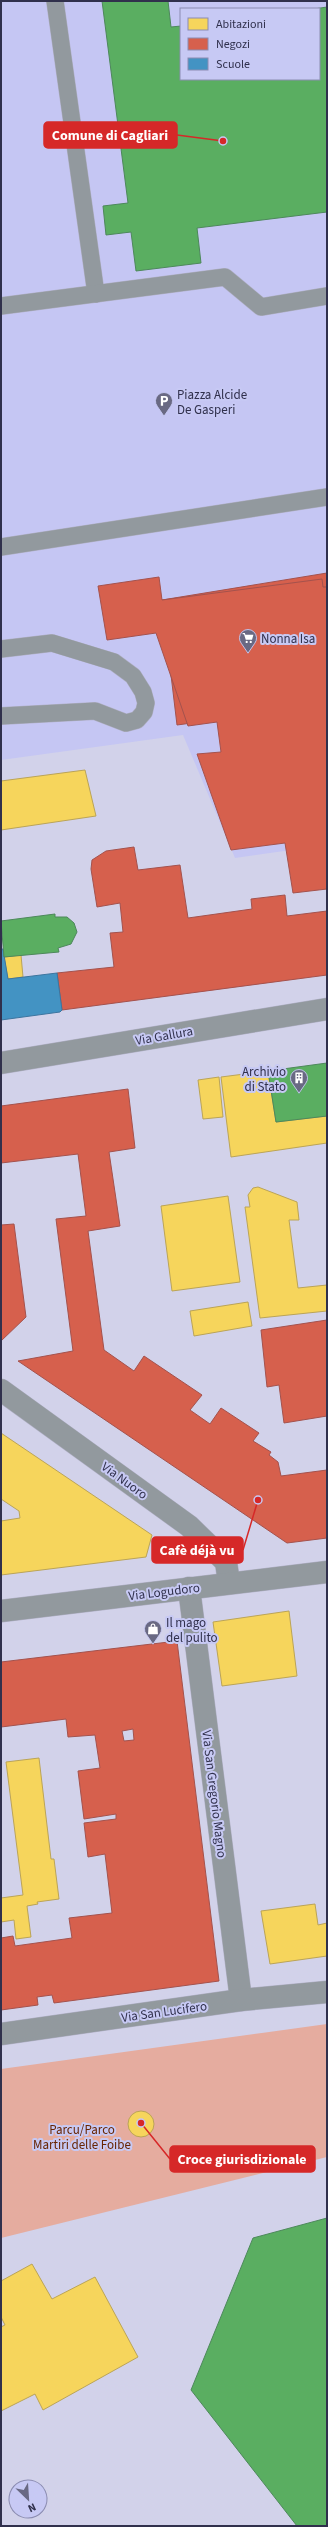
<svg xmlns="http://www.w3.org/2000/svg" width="328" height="2527" font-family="'Source Sans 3',sans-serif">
<rect width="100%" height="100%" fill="#d2d2ea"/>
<!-- built -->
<path fill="#c5c6f3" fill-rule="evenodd" d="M1,1h326v844l-92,13 -52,-123 -182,25zM181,9h138v70h-138z"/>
<!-- green -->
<path fill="#e5ac9f" d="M327,2024v133l-326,81v-169z"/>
<!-- homes -->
<g fill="#f6d55c" stroke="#bba457">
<path d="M85,770l11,46 -95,14v-49z"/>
<path d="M21,955l2,22 -15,2 -4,-22z"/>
<path d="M268,1071l8,51 51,-6v27l-96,14 -10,-80z"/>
<path d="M219,1077l4,40 -20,2 -5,-39z"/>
<path d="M258,1187l39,15 2,18h-10l9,68 29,-3v26l-67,7 -15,-111h5l-2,-12 5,-7z"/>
<path d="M228,1196l12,86 -68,9 -11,-85z"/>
<path d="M248,1302l4,24 -58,10 -4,-25z"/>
<path d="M1,1433l151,102 -6,22 -145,18v-54l19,-3 -1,-7 -18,-12z"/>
<path d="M289,1611l8,65 -75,10 -9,-64z"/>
<path d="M39,1758l12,101h3l5,40 -22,3 1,2 -11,2 4,31 -15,2 -2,-19 -13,2v-24l22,-3 -17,-133z"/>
<path d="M315,1904l3,21 9,-2v33l-57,8 -9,-53z"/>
<circle cx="141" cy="2124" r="13"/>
<path d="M32,2264l20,35 43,-22 43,80 -95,53 -8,-16 -34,17v-84l4,-2 -4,-8v-36z"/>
</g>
<!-- shops -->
<g fill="#d6604d" stroke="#a4524d" fill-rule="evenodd">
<path d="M327,573v132l-150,20 -15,-125z"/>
<path d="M159,577l3,23 160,-21 1,8h4v302l-34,4 -8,-50 -54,7 -34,-96 24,-2 -4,-30 -29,4 -32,-93 -49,7 -9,-54z"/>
<path d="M134,847l4,23 42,-5 8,53 64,-9 -1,-10 34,-4 2,21 40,-5v64l-265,35 -5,-37 57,-6 -4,-34 13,-1 -3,-29 -23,4 -6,-38 1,-9 14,-9z"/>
<path d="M128,1089l7,59 -26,4 11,74 -32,5 16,119 30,21 10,-15 58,39 -12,15 20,14 11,-16 38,25 -6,8 18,11 -2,3 9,7 3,14 46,-6v68l-40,5 -269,-182 55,-10 -17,-132 30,-3 -8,-62 -77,9v-57z"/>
<path d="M14,1224l12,93 -25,24v-116z"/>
<path d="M327,1320v96l-43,7 -5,-38 -12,2 -6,-57z"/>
<path d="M177,1641l42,340 -165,22 -2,-8 -15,2 1,8 -37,5v-72l12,-2 2,10 57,-8 -3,-20 43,-5 -7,-59 -17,3 -4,-34 32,-4v-5l-32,5 -6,-48 22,-3 -5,-33 -27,2 -2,-18 -65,8v-65zM133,1729l1,11 -10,1 -2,-10z"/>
</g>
<!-- schools -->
<path fill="#4393c3" stroke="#3d759f" d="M1,949h2l5,30 49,-6 5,37 -2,2 -59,8z"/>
<!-- public -->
<g fill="#5aae61" stroke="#4d885b">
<path d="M102,1h66l3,26 10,-1v53h138v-70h-5l13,-2v205l-130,16 4,35 -65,8 -5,-39 -25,3 -3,-29 25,-3z"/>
<path d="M55,914v3h12l7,6 3,9 -6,12 -13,4 1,4 -55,5 -3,-36z"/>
<path d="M327,1063v53l-51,6 -8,-51z"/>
<path d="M327,2218v308h-30l-106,-136 62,-152z"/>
</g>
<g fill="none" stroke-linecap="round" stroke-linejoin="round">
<defs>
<g id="lane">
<path d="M55,1l41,293"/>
<path d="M1,306l224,-29 36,30 66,-11"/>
<path d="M1,547l326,-50"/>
<path d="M1,649l51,-6 62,19 19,14 10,16 3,11 -2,9 -7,8 -11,3 -31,-12 -94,5"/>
</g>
<g id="street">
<path d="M1,1063l326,-54"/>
<path d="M1,1390l188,136 37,36 3,21"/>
<path d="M189,1588l52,412"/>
<path d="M1,1611l326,-39"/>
<path d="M1,2034l240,-34 86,-8"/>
</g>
</defs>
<!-- lane casing -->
<use href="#lane" stroke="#b0b0c5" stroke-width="18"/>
<!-- street casing -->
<use href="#street" stroke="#b0b0c5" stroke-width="23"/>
<!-- lane -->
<use href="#lane" stroke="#92999e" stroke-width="17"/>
<!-- street -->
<use href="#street" stroke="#92999e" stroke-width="22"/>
</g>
<!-- icons -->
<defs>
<symbol id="parking-pin" viewBox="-11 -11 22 30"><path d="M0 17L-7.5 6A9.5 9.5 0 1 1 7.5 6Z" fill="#696983" stroke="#c7c9f4"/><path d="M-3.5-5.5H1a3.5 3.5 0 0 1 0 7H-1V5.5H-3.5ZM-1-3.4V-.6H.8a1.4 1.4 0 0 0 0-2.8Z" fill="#fff"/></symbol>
<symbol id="supermarket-pin" viewBox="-11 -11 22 30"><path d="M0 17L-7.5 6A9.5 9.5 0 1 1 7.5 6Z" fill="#696983" stroke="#c7c9f4"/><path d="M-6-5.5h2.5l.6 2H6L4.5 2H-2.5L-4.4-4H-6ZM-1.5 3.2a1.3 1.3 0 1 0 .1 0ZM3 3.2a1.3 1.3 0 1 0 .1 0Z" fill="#fff"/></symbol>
<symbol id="building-pin" viewBox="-11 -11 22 30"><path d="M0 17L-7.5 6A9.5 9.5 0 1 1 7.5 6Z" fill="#696983" stroke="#c7c9f4"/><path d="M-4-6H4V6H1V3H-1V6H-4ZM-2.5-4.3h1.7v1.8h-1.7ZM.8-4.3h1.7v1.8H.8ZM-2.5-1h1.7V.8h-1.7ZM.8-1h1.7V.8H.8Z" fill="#fff"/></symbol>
<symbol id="shop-pin" viewBox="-11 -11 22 30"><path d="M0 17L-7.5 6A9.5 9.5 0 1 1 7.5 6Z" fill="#696983" stroke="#c7c9f4"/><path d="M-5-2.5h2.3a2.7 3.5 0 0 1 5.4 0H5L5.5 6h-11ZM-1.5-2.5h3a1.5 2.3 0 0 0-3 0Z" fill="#fff"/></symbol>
</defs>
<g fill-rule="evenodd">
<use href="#parking-pin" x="154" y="391" width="20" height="27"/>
<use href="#supermarket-pin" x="238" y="628" width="20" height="27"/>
<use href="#building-pin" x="289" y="1068" width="20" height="27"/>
<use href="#shop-pin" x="143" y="1619" width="20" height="27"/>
</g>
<g text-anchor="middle" stroke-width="4" stroke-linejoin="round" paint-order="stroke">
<!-- poi labels -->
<g font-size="13" fill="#30304c" stroke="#c7c9f4" text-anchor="start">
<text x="177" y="399">Piazza Alcide<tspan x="177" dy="15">De Gasperi</tspan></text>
<text x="261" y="643">Nonna Isa</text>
<text x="286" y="1076" text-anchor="end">Archivio<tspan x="286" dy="15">di Stato</tspan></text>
<text x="166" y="1627">Il mago<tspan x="166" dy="15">del pulito</tspan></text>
</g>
<!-- street labels -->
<g font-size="13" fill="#30304c" stroke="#c7c9f4">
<text transform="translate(164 1035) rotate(-10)" y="5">Via Gallura</text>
<text transform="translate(125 1480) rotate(36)" y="5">Via Nuoro</text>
<text transform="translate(164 1591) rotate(-7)" y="5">Via Logudoro</text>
<text transform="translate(215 1794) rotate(83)" y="5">Via San Gregorio Magno</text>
<text transform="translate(164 2011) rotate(-8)" y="5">Via San Lucifero</text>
</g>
<!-- park labels -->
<g font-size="13" fill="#682503" stroke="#c7c9f4">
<text x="82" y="2134">Parcu/Parco<tspan x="82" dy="15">Martiri delle Foibe</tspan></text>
</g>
</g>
<!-- callouts -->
<path fill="none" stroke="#d62828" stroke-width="1.5" d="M223 141L177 135M258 1500L243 1550M141 2123L170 2159"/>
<g fill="#d62828" stroke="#c7c9f4" stroke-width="1.5">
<circle cx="223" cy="141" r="4"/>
<circle cx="258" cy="1500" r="4"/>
<circle cx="141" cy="2123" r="4"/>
</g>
<g fill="#d62828" stroke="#d62828" stroke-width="1.5">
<rect x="44" y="122" width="133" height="26" rx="4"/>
<rect x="152" y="1537" width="91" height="26" rx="4"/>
<rect x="170" y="2146" width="145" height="26" rx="4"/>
</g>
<g font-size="14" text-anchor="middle" font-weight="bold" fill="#fff">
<text x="110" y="140">Comune di Cagliari</text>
<text x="197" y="1555">Cafè déjà vu</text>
<text x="242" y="2164">Croce giurisdizionale</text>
</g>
<!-- border -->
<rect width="328" height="2527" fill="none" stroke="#30304c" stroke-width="4"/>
<!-- legend -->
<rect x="180" y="8" width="140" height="72" fill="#c7c9f4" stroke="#8b8cb1"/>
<rect x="188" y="18" width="20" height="12" fill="#f6d55c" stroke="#8b8cb1"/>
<text x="216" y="28" font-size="12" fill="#30304c">Abitazioni</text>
<rect x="188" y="38" width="20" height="12" fill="#d6604d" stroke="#8b8cb1"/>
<text x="216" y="48" font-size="12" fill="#30304c">Negozi</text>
<rect x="188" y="58" width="20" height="12" fill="#4393c3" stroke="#8b8cb1"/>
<text x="216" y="68" font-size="12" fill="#30304c">Scuole</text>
<!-- north arrow -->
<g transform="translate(28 2499) rotate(155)"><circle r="19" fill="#c7c9f4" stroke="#8b8cb1"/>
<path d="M0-3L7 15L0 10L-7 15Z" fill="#696983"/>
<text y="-6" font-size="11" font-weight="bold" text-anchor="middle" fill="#30304c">N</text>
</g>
</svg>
